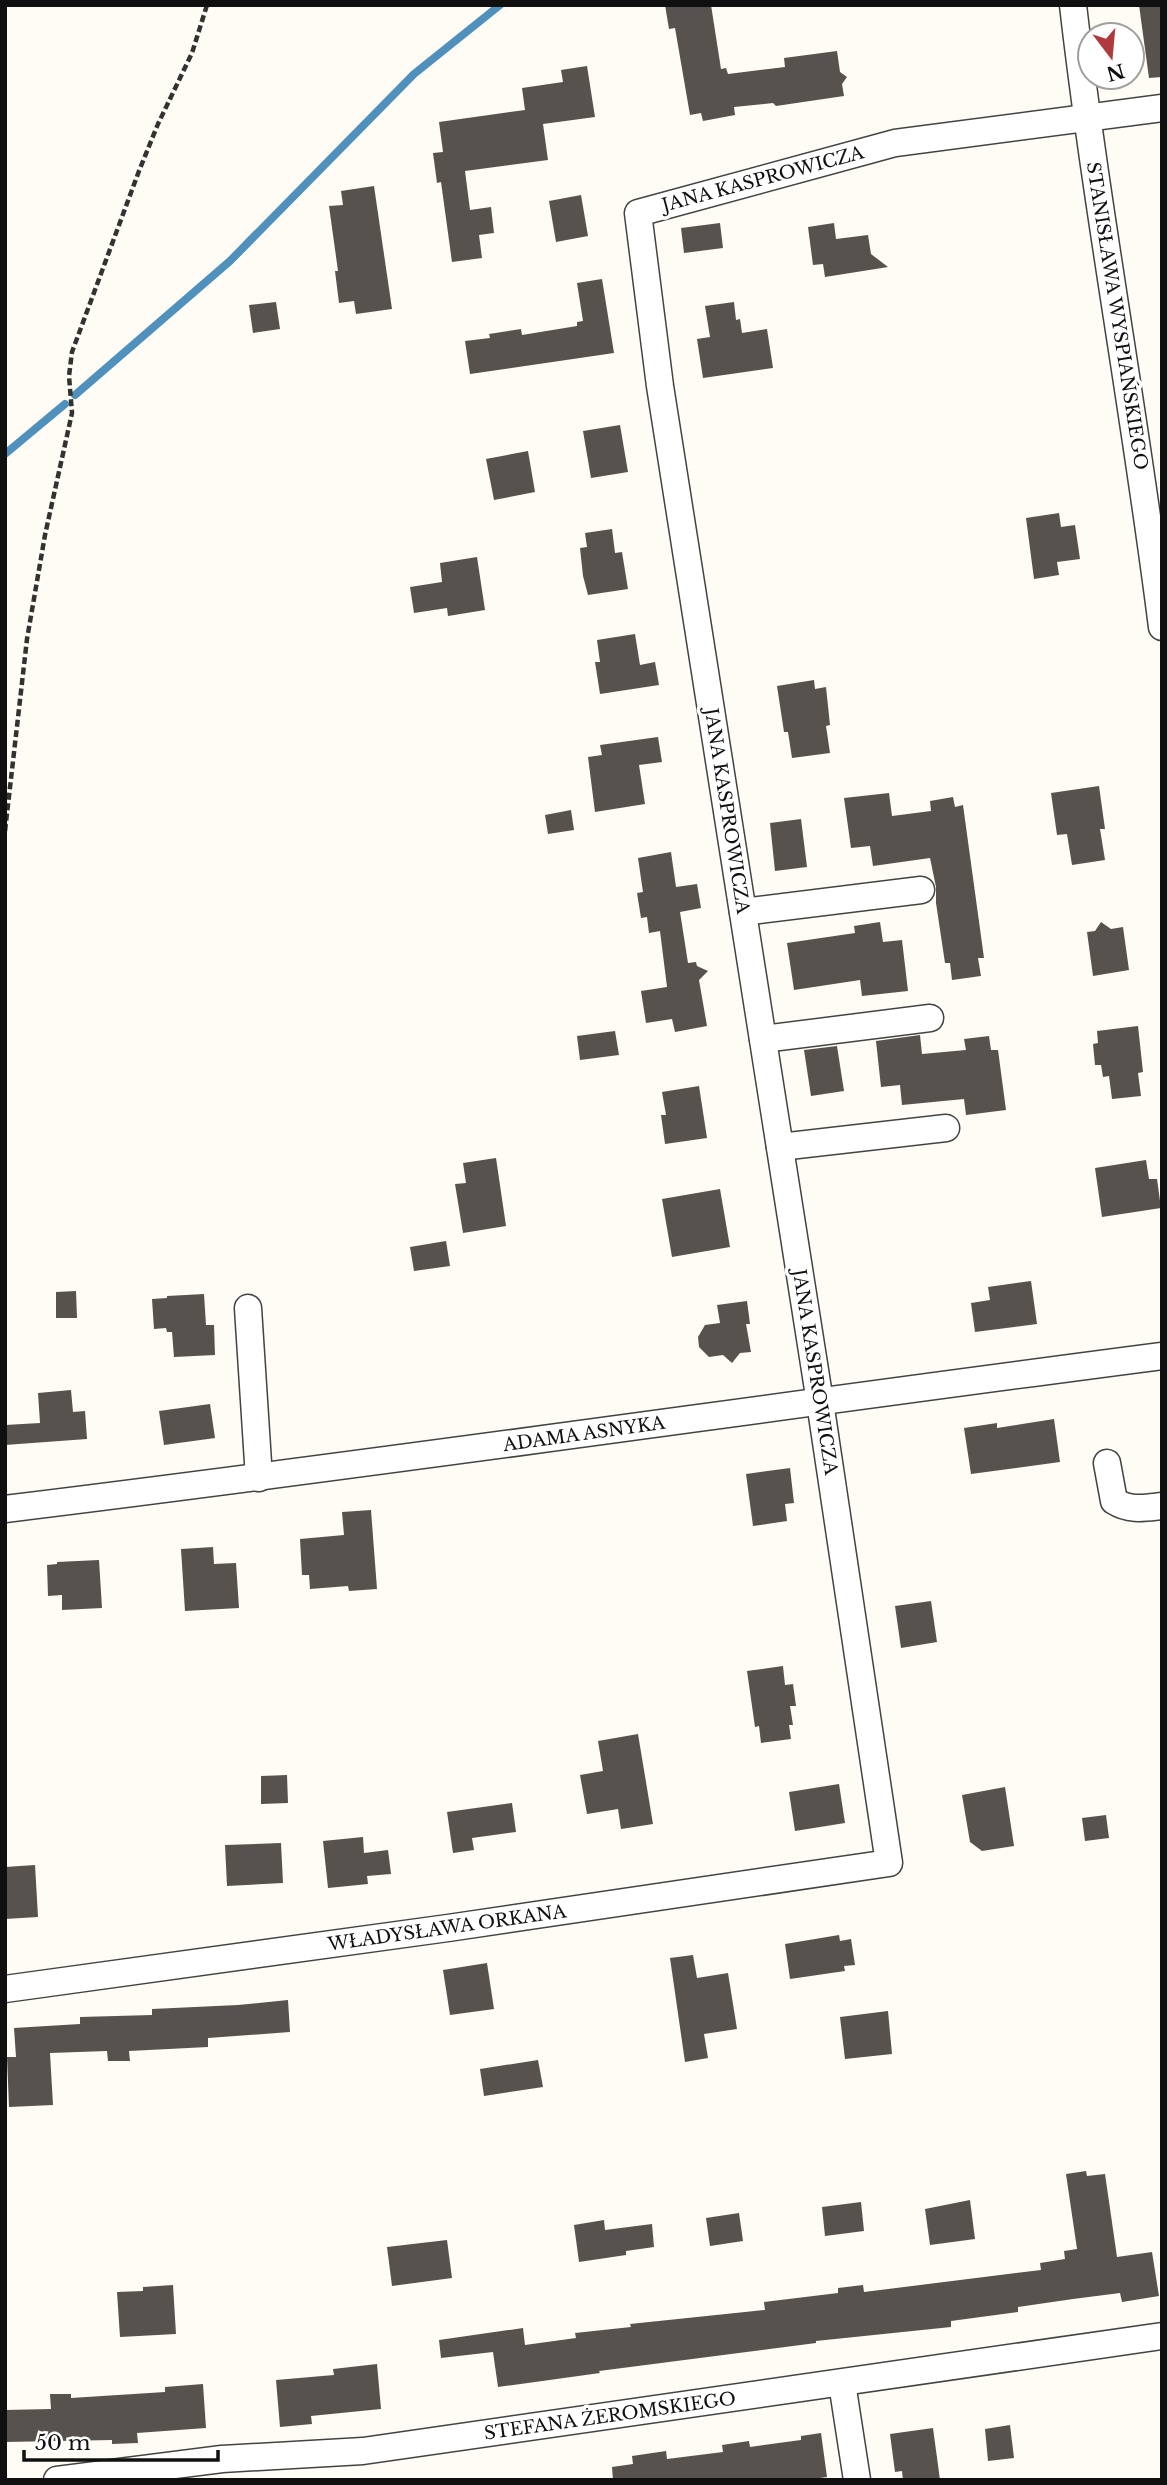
<svg xmlns="http://www.w3.org/2000/svg" width="1167" height="2485" font-family="'Libre Baskerville',serif">
<rect width="100%" height="100%" fill="#fefcf5"/>
<g fill="none" stroke-linecap="round" stroke-linejoin="round">
<!-- stream -->
<g stroke="#4f90bd" stroke-width="8">
<path d="M75,395l155,-134 184,-187 86,-69"/>
<path d="M5,454l60,-50"/>
</g>
</g>
<!-- building -->
<g fill="#57524e">
<path d="M665,5h46l10,64 5,-1 2,6 57,-7 -1,-9 53,-7 3,21 7,5 -5,7 2,12 -68,10 -3,-3 -39,4 1,8 -32,6 -2,-8 -11,2 -15,-87 -6,1z"/>
<path d="M1139,5h23v72l-13,1z"/>
<path d="M587,66l8,51 -52,7 5,36 -83,11 5,39 21,-3 3,26 -15,2 3,23 -30,4 -11,-80 -4,1 -4,-30 10,-1 -4,-30 86,-12 -3,-22 41,-6 -2,-12z"/>
<path d="M374,186l18,123 -36,5 -2,-13 -15,2 -4,-32h3l-9,-65 14,-1 -2,-14z"/>
<path d="M581,195l7,41 -32,6 -7,-41z"/>
<path d="M720,223l3,25 -39,5 -3,-25z"/>
<path d="M834,223l2,16 32,-4 3,19 17,13 -63,10 -2,-13 -10,1 -5,-38z"/>
<path d="M602,279l12,74 -144,21 -5,-33 25,-3 -1,-4 32,-5 1,6 55,-9v-4l6,-1 -6,-38z"/>
<path d="M276,302l4,27 -27,4 -4,-28z"/>
<path d="M734,302l2,18 4,-1 2,14 25,-4 6,39 -70,10 -6,-39 13,-2 -5,-31z"/>
<path d="M620,425l8,47 -37,6 -8,-47z"/>
<path d="M528,451l7,41 -41,8 -8,-41z"/>
<path d="M1059,513l2,14 14,-2 5,34 -23,3 2,13 -25,4 -8,-61z"/>
<path d="M612,529l3,24 7,-1 6,37 -40,6 -5,-19 -3,-28 7,-1 -2,-14z"/>
<path d="M477,557l8,53 -37,6 -1,-8 -33,5 -4,-26 32,-5 -2,-19z"/>
<path d="M635,634l5,31 15,-3 4,23 -59,9 -5,-32h5l-3,-22z"/>
<path d="M814,680l1,9 11,-2 4,38 -4,1 4,27 -38,5 -4,-26h-4l-7,-46z"/>
<path d="M658,737l4,25 -23,3 6,39 -50,8 -7,-55 14,-2 -2,-10z"/>
<path d="M1099,786l6,43h-5l5,31 -33,5 -5,-31 -10,1 -6,-42z"/>
<path d="M889,793l3,23 39,-5 -1,-10 23,-4 2,10 8,-2 21,153h-6l3,18 -29,4 -2,-17h-5l-9,-60v-16l-6,-29 -57,8 -3,-20 -19,2 -7,-50z"/>
<path d="M571,810l3,20 -26,4 -3,-19z"/>
<path d="M801,819l6,48 -32,4 -5,-48z"/>
<path d="M671,852l5,35 21,-3 4,24 -21,4 8,51 8,-1 1,4 11,5 -9,9 8,46 -32,6 -3,-13 -26,4 -5,-32 26,-4 -7,-56 -11,2 -2,-16 -6,1 -4,-25 6,-1 -5,-34z"/>
<path d="M880,922l3,20 19,-2 6,51 -46,5 -2,-16 -66,10 -7,-47 68,-10 -1,-7z"/>
<path d="M1101,922l10,7 12,-2 6,43 -36,6 -6,-44 8,-1z"/>
<path d="M1138,1026l5,46 -5,1 3,23 -29,3 -3,-23 -6,1 -2,-12h-6l-2,-21 5,-1 -1,-12z"/>
<path d="M615,1031l4,24 -39,5 -3,-24z"/>
<path d="M920,1035l2,19 44,-4 -2,-11 25,-3 2,14h7l8,60 -40,5 -2,-16 -62,6 -2,-20 -19,2 -5,-46z"/>
<path d="M837,1046l7,45 -33,5 -7,-46z"/>
<path d="M699,1086l8,52 -42,6 -4,-29h5l-4,-23z"/>
<path d="M496,1158l10,68 -43,7 -8,-49 11,-1 -3,-20z"/>
<path d="M1146,1160l3,19h8l4,29 -59,9 -7,-49z"/>
<path d="M720,1189l10,58 -58,10 -10,-58z"/>
<path d="M446,1241l4,25 -36,5 -4,-24z"/>
<path d="M1031,1281l6,43 -62,8 -4,-29 19,-3 -2,-13z"/>
<path d="M76,1291l1,27h-21v-26z"/>
<path d="M204,1294l2,31h8l1,30 -41,2 -2,-25h-5l-1,-4 -12,1 -2,-30 15,-1v-2z"/>
<path d="M747,1301l3,23h-4l5,28 -11,1 -8,10 -9,-8 -14,2 -10,-10 -1,-10 7,-12 15,-2 -3,-18z"/>
<path d="M71,1390l2,22 12,-1 2,28 -82,6v-20l35,-2 -2,-30z"/>
<path d="M210,1404l5,34 -51,7 -5,-34z"/>
<path d="M1054,1419l6,43 -89,12 -7,-46 33,-5v5z"/>
<path d="M790,1468l4,35 -9,1 2,17 -34,5 -7,-52z"/>
<path d="M371,1510l6,79 -28,2 -1,-5 -38,3 -1,-14h-7l-2,-36 44,-4 -2,-23z"/>
<path d="M213,1547l1,17 22,-1 3,45 -54,3 -4,-62z"/>
<path d="M99,1560l3,48 -40,2v-15l-14,1 -1,-31 10,-1v-2z"/>
<path d="M931,1601l6,41 -36,6 -6,-42z"/>
<path d="M783,1666l2,19 8,-1 3,22h-6l3,19h-4l2,14 -30,4 -2,-17 -4,1 -8,-56z"/>
<path d="M638,1734l15,90 -32,5 -3,-20 -31,5 -7,-39 23,-4 -5,-30z"/>
<path d="M287,1775l1,28 -27,1v-28z"/>
<path d="M839,1784l6,39 -50,8 -6,-39z"/>
<path d="M1005,1787l9,59 -32,5 -12,-9 -8,-47z"/>
<path d="M512,1803l4,29 -44,6 2,12 -21,3 -6,-41z"/>
<path d="M1106,1815l3,23 -24,3 -3,-23z"/>
<path d="M363,1837l1,16 24,-3 3,24 -24,2 1,8 -40,4 -5,-47z"/>
<path d="M281,1843l2,40 -56,3 -2,-41z"/>
<path d="M35,1865l3,52 -33,2v-52z"/>
<path d="M839,1935l1,6 11,-2 4,26 -11,1 1,5 -55,8 -5,-35z"/>
<path d="M693,1955l4,23 31,-5 9,56 -33,5 4,24 -23,4 -15,-104z"/>
<path d="M487,1963l7,46 -44,6 -7,-45z"/>
<path d="M288,2000l2,32 -82,6v9l-79,4 1,10h-22l-1,-10 -57,2 3,52 -44,2 -2,-50h9l-2,-29 66,-4v-7l72,-2v-6l86,-4z"/>
<path d="M888,2011l4,43 -47,5 -5,-42z"/>
<path d="M538,2060l5,27 -59,9 -4,-27z"/>
<path d="M1086,2171l1,5 18,-2 12,83 35,-5 7,44 -37,6 -2,-9 -47,6 -55,8v5l-67,9v6l-135,14v2l-217,28 1,2 -102,14 -5,-35 -52,6 -2,-18 84,-12 2,17 51,-7 -1,-5 56,-6 -1,-3 135,-14 -1,-8 74,-9v-5l25,-3 1,7 177,-22 -1,-7 25,-4 -1,-8 13,-2 -11,-75z"/>
<path d="M970,2200l5,39 -45,6 -5,-36z"/>
<path d="M861,2202l3,29 -39,5 -3,-29z"/>
<path d="M739,2213l4,28 -33,5 -4,-28z"/>
<path d="M604,2220l1,10 47,-6 2,23 -28,4v4l-47,7 -5,-37z"/>
<path d="M447,2240l5,38 -60,8 -5,-39z"/>
<path d="M173,2285l3,49 -56,3 -3,-45 26,-1v-4z"/>
<path d="M377,2364l4,45 -70,7 1,8 -32,3 -4,-47 58,-5 -1,-6z"/>
<path d="M203,2384l3,44 -69,5 1,10 -26,1v-4l-107,2v-32l46,-1 -1,-15h21v4l94,-6v-5z"/>
<path d="M1010,2425l4,33 -26,3 -3,-32z"/>
<path d="M933,2428l7,52h-37l-1,-9 -7,1 -5,-38z"/>
<path d="M821,2433l6,44 -21,3h-193l-1,-13 21,-3 -1,-8 34,-5 1,8 56,-7 -1,-7 27,-4 1,6 51,-7v-4z"/>
</g>
<g fill="none" stroke-linecap="round" stroke-linejoin="round">
<defs>
<g id="minor">
<path d="M1073,5c24,208 63,414 89,622"/>
<path d="M743,912l178,-22"/>
<path d="M763,1039l167,-21"/>
<path d="M780,1147l166,-19"/>
<path d="M248,1308l11,170"/>
<path d="M1107,1463l7,38c16,10 30,7 48,5"/>
<path d="M5,1509c386,-47 771,-103 1157,-153"/>
<path d="M5,1989l443,-61 441,-65 -69,-461 -160,-1016 -22,-173 257,-70 267,-35"/>
<path d="M842,2383l15,97"/>
<path d="M57,2480l165,-21 141,-8 799,-115"/>
</g>
</defs>
<!-- minor casing -->
<use href="#minor" stroke="#434343" stroke-width="29"/>
<!-- path -->
<path stroke="#323232" stroke-width="4.5" stroke-dasharray="7 3.5" stroke-linecap="butt" d="M5,831l22,-192 18,-104 27,-122 -3,-37 3,-24 67,-181 19,-47 34,-71 15,-48"/>
<!-- minor -->
<use href="#minor" stroke="#fff" stroke-width="26"/>
</g>
<g text-anchor="middle" stroke-width="7" stroke-linejoin="round" paint-order="stroke">
<!-- street labels -->
<g font-size="18" fill="#101010" stroke="#fff">
<text transform="translate(763 179) rotate(-15)" y="6">JANA KASPROWICZA</text>
<text transform="translate(1117 316) rotate(81)" y="6">STANISŁAWA WYSPIAŃSKIEGO</text>
<text transform="translate(727 811) rotate(81)" y="6">JANA KASPROWICZA</text>
<text transform="translate(815 1372) rotate(81)" y="6">JANA KASPROWICZA</text>
<text transform="translate(584 1434) rotate(-8)" y="6">ADAMA ASNYKA</text>
<text transform="translate(447 1928) rotate(-8)" y="6">WŁADYSŁAWA ORKANA</text>
<text transform="translate(610 2416) rotate(-8)" y="6">STEFANA ŻEROMSKIEGO</text>
</g>
</g>
<!-- border -->
<rect width="1167" height="2485" fill="none" stroke="#101010" stroke-width="14"/>
<!-- north arrow -->
<g transform="translate(1111 56) rotate(164)"><circle r="33" fill="#ffffff" stroke="#9f9f9f" stroke-width="2"/>
<path d="M0-5L12 26L0 18L-12 26Z" fill="#af393d"/>
<text y="-10" font-size="19" font-weight="bold" text-anchor="middle" fill="#101010">N</text>
</g>
<!-- scale -->
<path d="M24 2450v10h194v-10" fill="none" stroke="#101010" stroke-width="3.5"/>
<text x="35" y="2450" font-size="21" fill="#101010" stroke="#ffffff" stroke-width="5" paint-order="stroke">50 m</text>
</svg>
